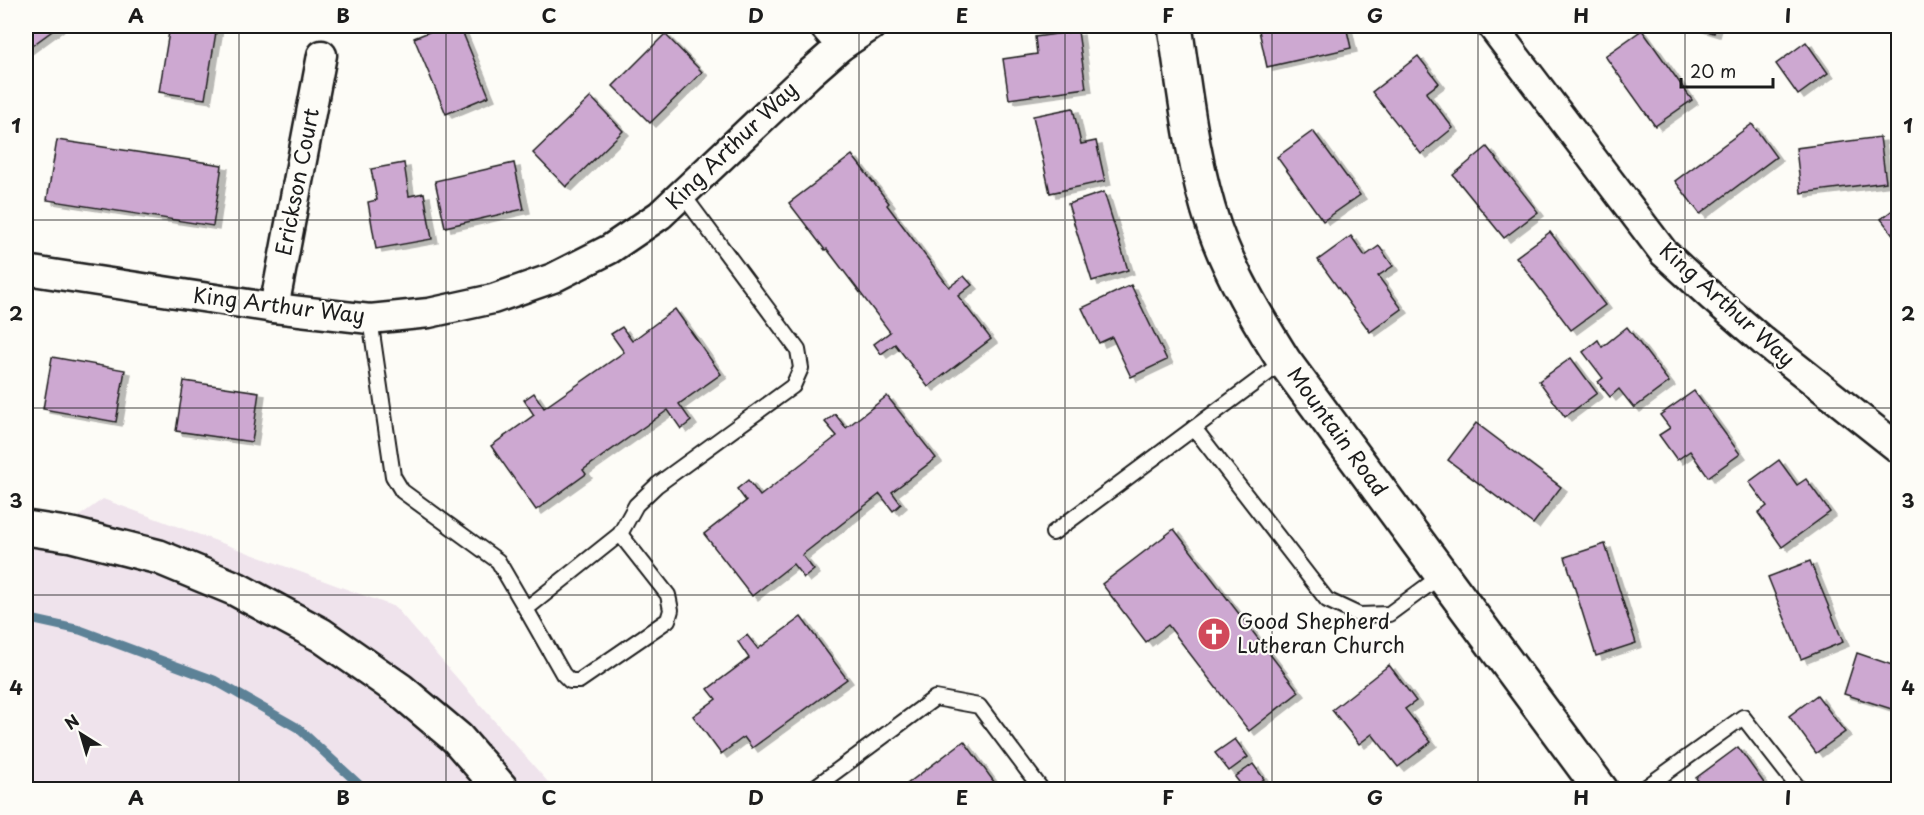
<svg xmlns="http://www.w3.org/2000/svg" width="1924" height="815" font-family="'Playpen Sans',sans-serif">
<defs>
<filter id="shadow"><feDropShadow dx="6" dy="4" stdDeviation="0" flood-color="#0004"/></filter>
</defs>
<rect width="100%" height="100%" fill="#fdfcf7"/>
<filter id="ink" filterUnits="userSpaceOnUse"><feTurbulence type="fractalNoise" baseFrequency=".0167" numOctaves="2"/><feDisplacementMap in="SourceGraphic" scale="12" xChannelSelector="R" yChannelSelector="G"/><feConvolveMatrix kernelMatrix="1 2 1 2 8 2 1 2 1" color-interpolation-filters="sRGB"/></filter>
<g filter="url(#ink)">
<!-- built -->
<path fill="#efe3ec" d="M103,499l292,108 159,182h-528v-235z"/>
<g fill="none" stroke-linecap="round" stroke-linejoin="round">
<!-- stream -->
<path stroke="#5d8297" stroke-width="9" d="M26,618l54,12 134,50 84,48 67,62"/>
</g>
<!-- building -->
<g fill="#cda8d1" stroke="#1c1c1c" stroke-width="1.5" filter="url(#shadow)">
<path d="M26,26h33l-33,24z"/>
<path d="M170,26h47l-12,73 -46,-7z"/>
<path d="M444,26h16l29,70 -43,18 -32,-76z"/>
<path d="M1258,26h88l5,22 -84,19z"/>
<path d="M1691,26h25l-2,7z"/>
<path d="M1642,30l50,70 -37,26 -50,-70z"/>
<path d="M1078,31l8,57 -77,11 -6,-40 34,-5 -2,-17z"/>
<path d="M665,34l37,38 -52,51 -37,-37z"/>
<path d="M1806,42l22,31 -30,22 -22,-31z"/>
<path d="M1418,56l21,27 -13,10 27,35 -32,26 -49,-62z"/>
<path d="M591,97l32,34 -57,56 -33,-34z"/>
<path d="M1073,108l8,36 15,-3 9,40 -55,12 -17,-77z"/>
<path d="M1752,124l24,33 -76,57 -25,-33z"/>
<path d="M1313,131l47,64 -37,26 -46,-64z"/>
<path d="M1880,137l6,45 -85,11 -5,-45z"/>
<path d="M57,140l165,25 -9,61 -166,-26z"/>
<path d="M1487,147l51,65 -34,26 -51,-63z"/>
<path d="M852,155l37,48 -2,2 62,82 15,-11 8,9 -14,11 33,43 -63,48 -33,-43 -14,10 -7,-10 16,-12 -63,-83 -2,1 -36,-47z"/>
<path d="M404,163l5,33 15,-3 8,46 -56,10 -8,-47 9,-2 -6,-31z"/>
<path d="M514,163l10,46 -79,18 -10,-46z"/>
<path d="M1104,192l24,78 -36,11 -24,-77z"/>
<path d="M1898,206v35l-17,-22z"/>
<path d="M1550,232l55,73 -34,25 -55,-73z"/>
<path d="M1351,236l14,20 14,-10 14,20 -15,10 24,33 -32,23 -52,-72z"/>
<path d="M1131,285l36,75 -36,17 -19,-40 -13,6 -17,-35z"/>
<path d="M675,309l46,65 -42,30 12,17 -10,8 -13,-19 -85,60 3,4 -50,36 -45,-64 43,-31 -10,-15 10,-7 10,15 80,-56 -13,-18 11,-7 10,14z"/>
<path d="M1627,327l42,55 -35,26 -15,-19 -9,8 -12,-15 5,-4 -20,-26 15,-12 4,7z"/>
<path d="M52,357l73,13 -9,52 -73,-13z"/>
<path d="M1571,358l26,35 -32,24 -26,-36z"/>
<path d="M184,381l75,11 -7,50 -76,-11z"/>
<path d="M1694,391l46,63 -32,23 -18,-26 -13,9 -18,-25 11,-7 -10,-13z"/>
<path d="M887,396l49,62 -44,34 9,12 -8,7 -13,-17 -78,61 12,15 -10,8 -11,-14 -41,32 -48,-62 42,-33 -9,-12 11,-9 12,16 77,-60 -12,-14 10,-8 11,14z"/>
<path d="M1476,423l85,64 -28,37 -85,-64z"/>
<path d="M1779,460l18,25 9,-6 24,33 -48,35 -24,-34 9,-7 -18,-24z"/>
<path d="M1174,529l125,163 -50,39 -81,-106 -22,17 -44,-58z"/>
<path d="M1605,544l31,99 -40,13 -31,-99z"/>
<path d="M1810,561l33,81 -42,17 -33,-82z"/>
<path d="M801,617l46,62 -95,69 -8,-11 -23,17 -28,-38 23,-17 -8,-10 41,-31 -11,-16 9,-7 11,14z"/>
<path d="M1857,653l41,14v44l-54,-17z"/>
<path d="M1389,665l27,36 -11,8 26,33 -33,25 -26,-33 -13,10 -27,-34z"/>
<path d="M1817,695l28,37 -29,21 -27,-37z"/>
<path d="M1235,739l13,18 -19,14 -14,-18z"/>
<path d="M964,741l36,49h-101z"/>
<path d="M1738,747l31,43h-64l-9,-12z"/>
<path d="M1253,764l11,15 -14,11h-5l-10,-13z"/>
</g>
<g fill="none" stroke-linecap="round" stroke-linejoin="round">
<defs>
<g id="service">
<path d="M370,319l23,157 9,15 96,70 28,48 94,-75 16,-29 21,-20 136,-99 8,-18 -3,-18 -115,-155"/>
<path d="M1194,428l133,172 32,15 30,-1 53,-39"/>
<path d="M1053,533l231,-172"/>
<path d="M526,609l37,65 7,7h9l89,-61 3,-10 -3,-15 -48,-61"/>
<path d="M811,790l124,-92 44,8 63,84"/>
<path d="M1642,790l101,-73 57,73"/>
</g>
<g id="minor">
<path d="M824,26l17,20"/>
<path d="M1492,26l172,227 48,44 51,44 135,107"/>
<path d="M26,270l248,38 96,11 59,-6 64,-14 60,-21 57,-29 50,-34 149,-141 32,-28 30,-20"/>
<path d="M274,308l48,-253"/>
</g>
<path id="tertiary" d="M1175,26c10,67 17,136 39,201 17,48 43,91 70,134l317,429"/>
<path id="secondary" d="M26,528l46,7 87,22 77,32 85,46 79,55 57,48 45,52"/>
</defs>
<!-- service casing -->
<use href="#service" stroke="#1c1c1c" stroke-width="18"/>
<!-- minor casing -->
<use href="#minor" stroke="#1c1c1c" stroke-width="33"/>
<!-- tertiary casing -->
<use href="#tertiary" stroke="#1c1c1c" stroke-width="38"/>
<!-- secondary casing -->
<use href="#secondary" stroke="#1c1c1c" stroke-width="38"/>
<!-- service -->
<use href="#service" stroke="#fdfcf7" stroke-width="14"/>
<!-- minor -->
<use href="#minor" stroke="#fdfcf7" stroke-width="28"/>
<!-- tertiary -->
<use href="#tertiary" stroke="#fdfcf7" stroke-width="33"/>
<!-- secondary -->
<use href="#secondary" stroke="#fdfcf7" stroke-width="33"/>
</g>
</g>
<!-- grid -->
<path fill="none" stroke="#1c1c1c" stroke-width="1.5" stroke-opacity="0.55" d="M239,26v764M446,26v764M652,26v764M859,26v764M1065,26v764M1272,26v764M1478,26v764M1685,26v764M26,220h1872M26,408h1872M26,595h1872"/>
<!-- icons -->
<defs>
<symbol id="church-disc" viewBox="-11 -11 22 22"><circle r="9.5" fill="#d1495b" stroke="#fdfcf7"/><path d="M-1.2-6h2.4v3.5h3.3v2.4h-3.3V6h-2.4V-.1h-3.3v-2.4h3.3Z" fill="#fff"/></symbol>
</defs>
<g fill-rule="evenodd">
<use href="#church-disc" x="1195" y="615" width="38" height="38"/>
</g>
<g text-anchor="middle" stroke-width="4.5" stroke-linejoin="round" paint-order="stroke">
<!-- street labels -->
<g font-size="21" fill="#1c1c1c" stroke="#fdfcf7">
<text transform="translate(732 146) rotate(-44)" y="7">King Arthur Way</text>
<text transform="translate(298 182) rotate(-79)" y="7">Erickson Court</text>
<text transform="translate(1727 305) rotate(42)" y="7">King Arthur Way</text>
<text transform="translate(279 306) rotate(7)" y="7">King Arthur Way</text>
<text transform="translate(1337 432) rotate(54)" y="7">Mountain Road</text>
</g>
<!-- poi labels -->
<g font-size="21" fill="#1c1c1c" stroke="#fdfcf7" text-anchor="start">
<text x="1237" y="629">Good Shepherd<tspan x="1237" dy="24">Lutheran Church</tspan></text>
</g>
</g>
<!-- margin -->
<rect width="1924" height="815" fill="none" stroke="#fdfcf7" stroke-width="66"/>
<!-- north arrow -->
<g transform="translate(81 734) rotate(323)" stroke="#fdfcf7" stroke-width="4.5" paint-order="stroke">
<path d="M0-4.5L10 22L0 15L-10 22Z" fill="#1c1c1c"/>
<text y="-9" font-size="16" font-weight="bold" text-anchor="middle" fill="#1c1c1c">N</text>
</g>
<!-- scale -->
<path d="M1681 78v9h92v-9" fill="none" stroke="#1c1c1c" stroke-width="3"/>
<text x="1690" y="78" font-size="18" fill="#1c1c1c" stroke="#fdfcf7" stroke-width="4.5" paint-order="stroke">20 m</text>
<rect x="33" y="33" width="1858" height="749" fill="none" stroke="#1c1c1c" stroke-width="2"/>
<g font-size="20" text-anchor="middle" font-weight="bold" fill="#1c1c1c">
<text x="136" y="23">A</text>
<text x="343" y="23">B</text>
<text x="549" y="23">C</text>
<text x="756" y="23">D</text>
<text x="962" y="23">E</text>
<text x="1168" y="23">F</text>
<text x="1375" y="23">G</text>
<text x="1581" y="23">H</text>
<text x="1788" y="23">I</text>
<text x="16" y="133">1</text>
<text x="1908" y="133">1</text>
<text x="16" y="321">2</text>
<text x="1908" y="321">2</text>
<text x="16" y="508">3</text>
<text x="1908" y="508">3</text>
<text x="16" y="695">4</text>
<text x="1908" y="695">4</text>
<text x="136" y="805">A</text>
<text x="343" y="805">B</text>
<text x="549" y="805">C</text>
<text x="756" y="805">D</text>
<text x="962" y="805">E</text>
<text x="1168" y="805">F</text>
<text x="1375" y="805">G</text>
<text x="1581" y="805">H</text>
<text x="1788" y="805">I</text>
</g>
</svg>
